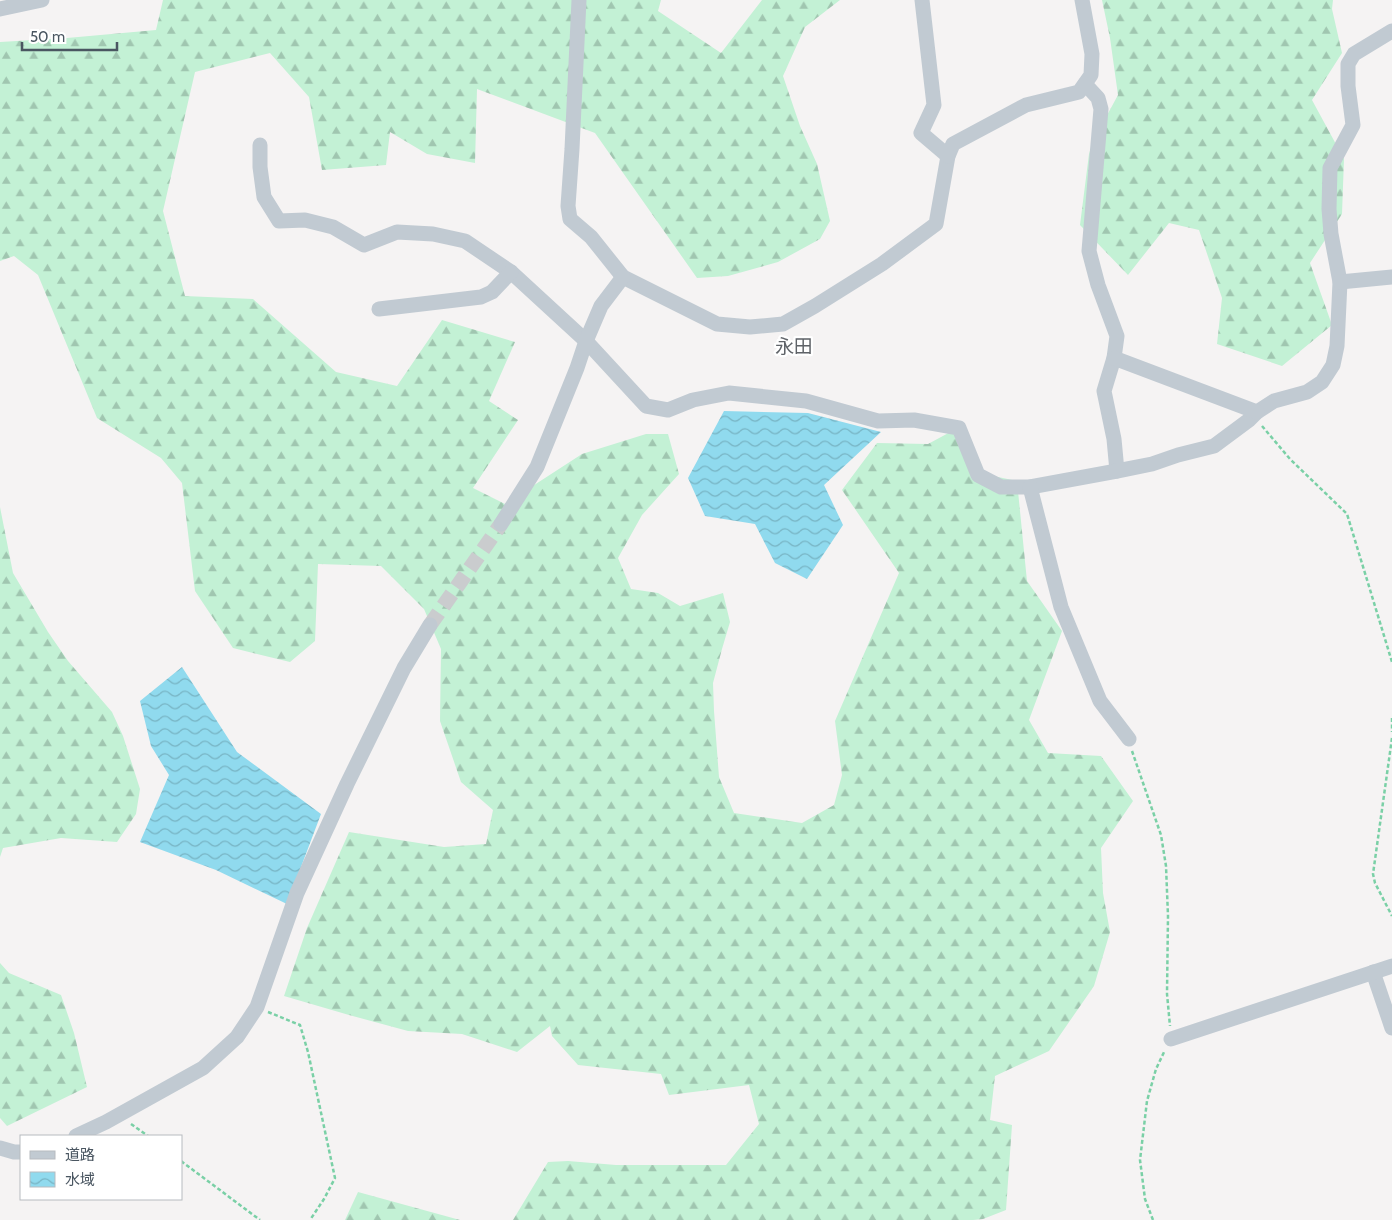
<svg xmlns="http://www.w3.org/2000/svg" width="1392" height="1220" font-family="Cabin,'Noto Sans JP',sans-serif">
<defs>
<pattern id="forest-firs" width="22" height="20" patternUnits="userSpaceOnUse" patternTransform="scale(1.25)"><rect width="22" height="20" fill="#c3f1d5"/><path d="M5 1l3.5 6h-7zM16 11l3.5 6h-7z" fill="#a0c6b0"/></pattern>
<pattern id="water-waves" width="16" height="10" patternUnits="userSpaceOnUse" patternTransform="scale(1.25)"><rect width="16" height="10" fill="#90daee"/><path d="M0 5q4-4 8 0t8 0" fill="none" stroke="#78b4c4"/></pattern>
</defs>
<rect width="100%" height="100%" fill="#f5f3f3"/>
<!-- forest -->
<g fill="url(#forest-firs)">
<path d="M163,0h498l-3,11 63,42 41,-53h78l-35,27 -22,49 17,50 17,38 13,57 -10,18 -42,23 -50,14 -31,2 -102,-145 -118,-44 -2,74 -48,-9 -37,-22 -4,33 -64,5 -13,-73 -39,-44 -75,19 -32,139 22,85 68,3 83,73 61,14 45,-66 73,22 -26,59 29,19 -45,68 32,16 77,-50 64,-20h22l11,40 -37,41 -24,43 13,31 27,4 22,13 43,-13 7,29 -8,27 -9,34 1,28 5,66 15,36 68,10 32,-18 8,-30 -7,-54 64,-148 -57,-83 35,-47 51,1 26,-14 25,43 38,8 10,100 35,50 -33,89 19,33 53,3 32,45 -32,47 2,45 7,39 -16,54 -45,65 -54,25 -5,44 22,5 -6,85 -23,9 -10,1h-460l35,-58 20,-1 48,4h110l33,-41 -10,-39 -80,10 -8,-21 -83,-9 -26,-29 -2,-10 -33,26 -55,-18 -54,-3 -59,-16 -65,-19 23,-68 42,-96 95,15 42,-3 7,-34 -32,-28 -21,-61 1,-72 -17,-40 -43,-43 -63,-2 -3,77 -25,21 -57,-14 -38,-57 -13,-108 -21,-25 -64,-40 -59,-143 -24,-19 -14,5v-219l67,-4 89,-8z"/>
<path d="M1102,0h231l-1,9 10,44 -30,47 32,59 -2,55 -32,49 22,62 -50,41 -65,-22 5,-46 -23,-68 -30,-7 -41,52 -48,-50 9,-71 4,-13 25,-46 -8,-57z"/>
<path d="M0,507l13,66 35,59 20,29 44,51 11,24 17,53 -4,25 -19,28 -56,-4 -58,10 -3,9z"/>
<path d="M0,963l9,10 52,22 13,38 13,54 -80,39 -7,-8z"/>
<path d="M358,1192l102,28h-115z"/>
</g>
<!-- water -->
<g fill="url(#water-waves)">
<path d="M724,411l84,2 73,19 -57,53 19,40 -36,54 -32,-16 -20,-39 -50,-8 -17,-38z"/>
<path d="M182,667l55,85 84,62 -34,90 -71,-34 -76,-28 29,-67 -18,-29 -11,-45z"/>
</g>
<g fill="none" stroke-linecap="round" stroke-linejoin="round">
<!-- minor-tunnel -->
<path stroke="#caccce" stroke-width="15" stroke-dasharray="15 8" stroke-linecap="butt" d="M430,625l71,-101"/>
<!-- path -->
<g stroke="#7ad0a6" stroke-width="2.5" stroke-dasharray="4 2.5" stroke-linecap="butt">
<path d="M1262,426l28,33 57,55 45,148"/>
<path d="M1392,718v14"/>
<path d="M1392,738l-19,136 2,9 17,33"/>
<path d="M1132,751l29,84 5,31 2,50 -1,78 3,32"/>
<path d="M268,1012l32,13 8,27 27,126 -11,21 -14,21"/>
<path d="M131,1124l17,12"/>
<path d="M181,1161l79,59"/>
<path d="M1153,1220l-8,-21 -5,-39 7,-59 9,-32 9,-19"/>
</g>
<!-- minor -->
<g stroke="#c1cad2" stroke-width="15">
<path d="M579,0l-7,149 -4,57 2,13 21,18 32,40 94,47 33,3 33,-3 32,-18 67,-42 54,-40 12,-68 5,-12 73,-39 53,-13 12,-17 1,-21 -10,-54"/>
<path d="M922,0l12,105 -13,28 27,23"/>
<path d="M0,9l42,-9"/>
<path d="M1085,84l13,14 3,11 -12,142 9,34 19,51 -3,22 -10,33 10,48 3,32"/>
<path d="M260,145v22l4,30 15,24 26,-1 28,7 31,18 33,-13 36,2 32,7 46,31 75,69 60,65 22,4 25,-10 36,-7 77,8 72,20 36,-1 45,8 19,47 23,12h29l87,-16 35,-7 26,-9 36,-9 35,-26 8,-8 17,-11 33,-9 15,-10 11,-17 4,-19 3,-64 -9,-48 -2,-25 1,-41 23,-43 -5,-39v-22l6,-10 38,-23"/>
<path d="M1340,282l52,-5"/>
<path d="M379,309l102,-12 11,-5 19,-20"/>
<path d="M1114,358l143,54"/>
<path d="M1030,487l31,120 39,94 29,38"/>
<path d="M501,524l36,-57 40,-99 9,-27 15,-35 22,-29"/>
<path d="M1373,972l19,56"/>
<path d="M1171,1039l221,-73"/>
<path d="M76,1136l30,-14 97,-54 34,-31 20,-30 40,-114 50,-109 57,-116 26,-43"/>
<path d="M0,1148l14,4h7"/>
</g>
</g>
<g text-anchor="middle" stroke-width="4.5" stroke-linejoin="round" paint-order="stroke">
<!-- quarter labels -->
<g font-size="19" fill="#5f6368" stroke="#fff">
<text x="794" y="353">永田</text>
</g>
</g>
<!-- legend -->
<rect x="20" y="1135" width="162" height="65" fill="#ffffff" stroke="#b7bbc0"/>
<rect x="30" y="1151" width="25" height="8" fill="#c1cad2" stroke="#b7bbc0"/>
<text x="65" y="1160" font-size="15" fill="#4a5661">道路</text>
<rect x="30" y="1172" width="25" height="15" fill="url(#water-waves)" stroke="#b7bbc0"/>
<text x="65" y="1185" font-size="15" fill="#4a5661">水域</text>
<!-- scale -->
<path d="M22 42v8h95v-8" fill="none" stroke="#4a5661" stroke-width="2.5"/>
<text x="30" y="42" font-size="15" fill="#4a5661" stroke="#ffffff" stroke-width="4" paint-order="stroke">50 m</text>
</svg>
